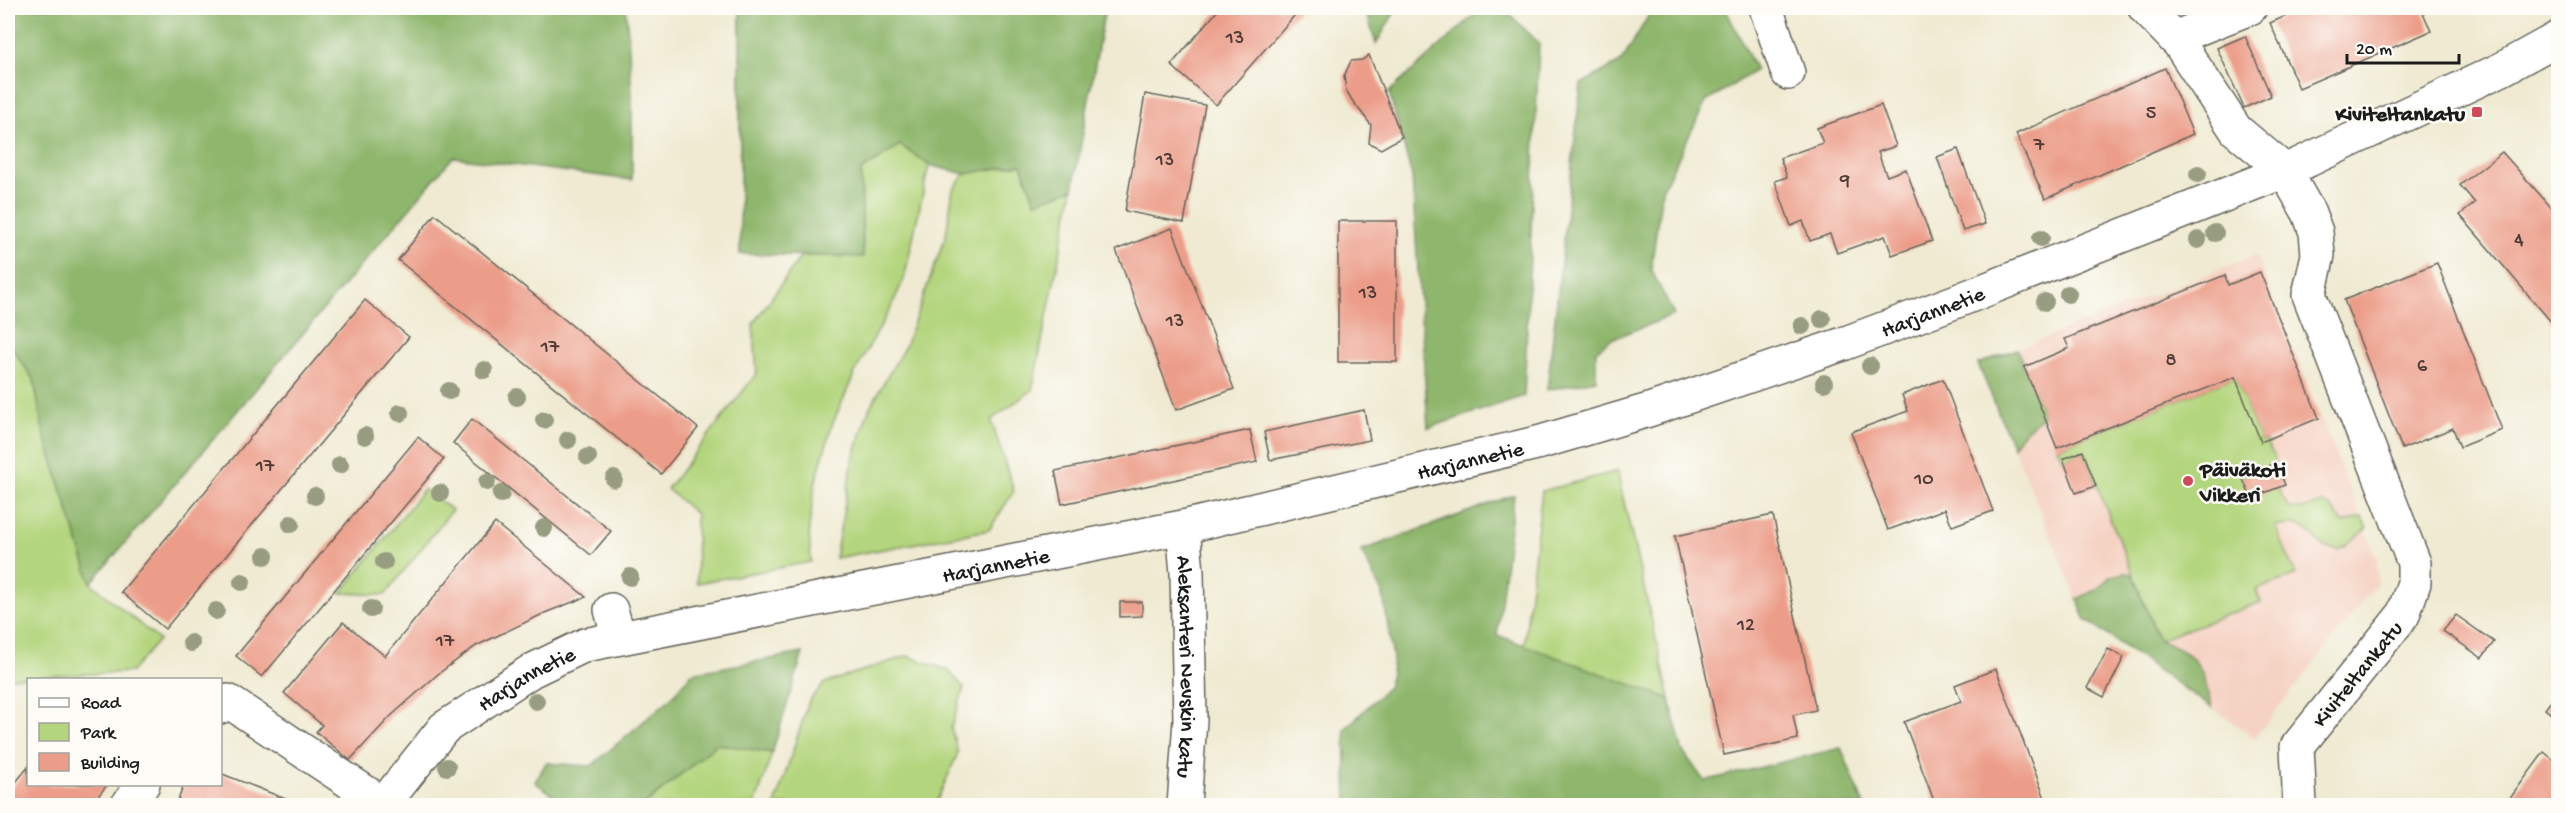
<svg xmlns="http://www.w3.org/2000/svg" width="2566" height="813" font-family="'Gochi Hand',sans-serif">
<rect width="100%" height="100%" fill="#fdfcf7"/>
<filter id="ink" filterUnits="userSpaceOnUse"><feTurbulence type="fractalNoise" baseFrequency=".0167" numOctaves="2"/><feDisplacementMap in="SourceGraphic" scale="12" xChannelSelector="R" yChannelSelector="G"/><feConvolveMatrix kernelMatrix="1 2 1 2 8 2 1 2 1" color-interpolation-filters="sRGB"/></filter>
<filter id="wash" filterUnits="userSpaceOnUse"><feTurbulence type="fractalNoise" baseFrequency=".008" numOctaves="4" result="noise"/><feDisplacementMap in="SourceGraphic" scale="24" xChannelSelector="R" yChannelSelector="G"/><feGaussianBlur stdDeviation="1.35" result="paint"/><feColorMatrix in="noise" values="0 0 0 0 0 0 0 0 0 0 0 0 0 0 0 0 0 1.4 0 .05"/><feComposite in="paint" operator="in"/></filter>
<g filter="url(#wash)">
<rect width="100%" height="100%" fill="#efead1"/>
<!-- built -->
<path fill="#f5d2c2" d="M2256,255l121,303v25l-122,155 -169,-118 -108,-256z"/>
<!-- green -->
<g fill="#b3d57d" stroke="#68784c" stroke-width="1.5">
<path d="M900,145l29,20 -25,114 -14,30 -34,61 -24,55 -17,59 -6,44 2,34 -114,21 -1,-69 -29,-25 90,-116 -4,-49 48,-68h62l-2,-85z"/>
<path d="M1021,164l14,38 38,-13 -41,201 -41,30 23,71 -25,39 -154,28 18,-99 16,-50 37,-65 40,-109 7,-46 12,-15z"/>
<path d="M8,342l26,38 9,50 48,153 68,57 -28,32 -123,6z"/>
<path d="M2235,377l26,65 5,-2 10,23 -33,14 8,21 26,-11 12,21 12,1 23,-6 7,4 12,16 19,-6 5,12 -28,21 -16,-4 -16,-16 -9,-5 -23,1 21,49 -40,15 5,12 -102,38 -76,-189 -20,8 -6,-11z"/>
<path d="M1618,471l3,18 49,210 -146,-53 18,-155z"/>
<path d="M424,489l28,21 -67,85 -44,-2z"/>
<path d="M907,656l41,14 16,18 -13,40 7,25 -23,52h-160l34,-104 16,-18z"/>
<path d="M717,743l55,10 -17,52 -111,1z"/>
</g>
<!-- forest -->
<g fill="#8eb66c" stroke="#556944" stroke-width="1.5">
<path d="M8,8h618l6,85v87l-179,-23 -362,426 -48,-153 -9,-50 -26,-38z"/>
<path d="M740,8h365l-32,181 -38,13 -14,-38 -56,10 -36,-9 -29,-20 -39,26 2,86 -123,-3z"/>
<path d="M1365,8h32l-21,36z"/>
<path d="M1482,8h21l36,35 -15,353 -96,32 -16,-252 -23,-84z"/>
<path d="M1653,8h72l31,62 -50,32 -44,88 -11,79 23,46 -63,24 -15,12v29l-49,10 34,-306 41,-23z"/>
<path d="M2017,349l27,66 -23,20 -8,12 -35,-83z"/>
<path d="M1514,495l-17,140 173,64 12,51 22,31 137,-33 23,57h-517l-2,-76 44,-43 4,-27 -10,-64 -22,-44z"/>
<path d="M2123,573l9,1 27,66c45,19 40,23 53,68l-126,-88 -9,-21 19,-9 16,-14z"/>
<path d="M803,653l-31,100 -55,-9 -73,61h-88l2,-6 -23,-17 11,-19 45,3 80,-68 21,-25z"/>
</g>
<g id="blocks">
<!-- building -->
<g fill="#ec9d89">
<path d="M1220,8h81l-85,97 -45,-40z"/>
<path d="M2304,8h117l10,23 -132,57 -29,-65z"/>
<path d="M2245,36l26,60 -27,12 -27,-60z"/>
<path d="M1369,55l33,82 -21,12 -12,-6 2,-18 -19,-25 -6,-10 -2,-14 7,-15 11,-1z"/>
<path d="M2165,68l28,66 -148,65 -29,-65z"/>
<path d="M1145,94l60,11 -21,118 -59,-12z"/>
<path d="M1881,105l15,41 -18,6 4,12 5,12 19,-7 26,72 -40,14 -7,-19 -48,17 -7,-19 -20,7 -7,-20 -12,5 -16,-45 12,-4 -7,-19 43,-15 -6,-15z"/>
<path d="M1958,149l27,75 -22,7 -26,-74z"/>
<path d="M2502,152l56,63v115l-98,-115 15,-12 -15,-18z"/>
<path d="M435,214l263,214 -37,46 -263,-214z"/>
<rect x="1338" y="221" width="59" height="141"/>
<path d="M1172,228l62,161 -58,21 -60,-160z"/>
<path d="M2437,263l65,167 -42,17 -7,-19 -51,21 -58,-149z"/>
<path d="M2260,272l59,146 -58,24 -26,-65 -178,71 -33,-81 45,-19 -4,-9 160,-64 3,10z"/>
<path d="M365,300l44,37 -244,292 -44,-37z"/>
<path d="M1943,379l50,132 -41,15 -7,-17 -57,21 -37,-98 57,-21 -6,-16z"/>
<path d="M1364,410l6,30 -100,20 -6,-28z"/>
<path d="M472,419l139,112 -20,24 -138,-112z"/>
<path d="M1250,430l7,32 -195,42 -7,-33z"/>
<path d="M418,437l26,22 -182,218 -26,-21z"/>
<path d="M2083,451l13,35 -20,7 -13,-34z"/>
<path d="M2276,463l9,22 -34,13 -9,-21z"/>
<path d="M1773,515l43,195 -23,5 5,24 -74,16 -49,-219z"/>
<path d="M495,523l91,74 -39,15 -71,34 -38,28 -47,42 -41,44 -34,-28 6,-7 -38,-32 59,-71 42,34z"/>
<path d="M1120,602h22v14l-22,1z"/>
<path d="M2456,615l38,27 -12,16 -39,-27z"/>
<path d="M2108,649l16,8 -20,40 -17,-9z"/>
<path d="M1996,669l50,132 -11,5h-35l-2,-7 -18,7h-44l-32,-84 57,-21 -6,-16z"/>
<path d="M2558,692v27l-13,-10z"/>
<path d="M2544,752l10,8 4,-6v52h-43l-7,-5z"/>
<path d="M28,767v17h80l-18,22h-82v-14z"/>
<path d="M220,773l81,32v1h-125l8,-22h36z"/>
</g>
</g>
</g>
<g filter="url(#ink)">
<use href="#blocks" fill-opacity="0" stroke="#66645b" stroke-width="1.5"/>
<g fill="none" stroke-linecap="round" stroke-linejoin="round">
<defs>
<g id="minor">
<path d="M1766,8l22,65"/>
<path d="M2145,8l34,35 57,87 49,41 24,42 7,19 2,23 -9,40 105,268v20l-11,32 -106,132 3,59"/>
<path d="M2174,38l76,-30"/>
<path id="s1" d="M1183,527l4,46 3,147 -6,86"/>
<path d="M611,610l8,27"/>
<path d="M220,707l8,-6 155,103"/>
<path d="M127,806l16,-22"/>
<path id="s2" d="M382,806l62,-78 87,-57 54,-26 598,-118 358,-85 108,-32 194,-66 114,-43 328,-130 217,-102 56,-31"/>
</g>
</defs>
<!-- minor casing -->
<use href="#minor" stroke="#66645b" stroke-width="36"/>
<!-- minor -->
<use href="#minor" stroke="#fff" stroke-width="33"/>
</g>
<!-- trees -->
<g fill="#989c80">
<circle cx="2198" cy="174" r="9"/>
<circle cx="2215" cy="233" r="9"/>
<circle cx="2041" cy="238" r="9"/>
<circle cx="2198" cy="240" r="9"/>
<circle cx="2068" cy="294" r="9"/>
<circle cx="2045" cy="302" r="9"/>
<circle cx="1822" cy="319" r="9"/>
<circle cx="1802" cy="326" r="9"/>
<circle cx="1870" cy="366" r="9"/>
<circle cx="484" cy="370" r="9"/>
<circle cx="1824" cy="383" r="9"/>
<circle cx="449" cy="391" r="9"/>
<circle cx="517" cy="397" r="9"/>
<circle cx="400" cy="413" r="9"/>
<circle cx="544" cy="420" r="9"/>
<circle cx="365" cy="436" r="9"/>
<circle cx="568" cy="440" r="9"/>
<circle cx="588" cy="457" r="9"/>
<circle cx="340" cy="465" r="9"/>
<circle cx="614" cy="479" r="9"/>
<circle cx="487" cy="482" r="9"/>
<circle cx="440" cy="493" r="9"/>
<circle cx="501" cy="494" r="9"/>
<circle cx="315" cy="496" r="9"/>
<circle cx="291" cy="524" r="9"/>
<circle cx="544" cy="528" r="9"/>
<circle cx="265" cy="556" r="9"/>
<circle cx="384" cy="562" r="9"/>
<circle cx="630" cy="577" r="9"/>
<circle cx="242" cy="582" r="9"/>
<circle cx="371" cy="609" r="9"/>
<circle cx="216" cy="611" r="9"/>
<circle cx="191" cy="643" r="9"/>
<circle cx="536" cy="701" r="9"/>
<circle cx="447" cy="767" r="9"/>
</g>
</g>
<!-- markers -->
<g fill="#d1495b" stroke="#fdfcf7" stroke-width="2">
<rect x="2471" y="106" width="12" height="12" rx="3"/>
<circle cx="2188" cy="481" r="6"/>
</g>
<g text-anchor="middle" stroke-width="5" stroke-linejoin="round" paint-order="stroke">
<!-- number labels -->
<g font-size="20" fill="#503c37">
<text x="1235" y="43">13</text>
<text x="2151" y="118">5</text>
<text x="2039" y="150">7</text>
<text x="1165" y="165">13</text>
<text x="1845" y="186">9</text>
<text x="2519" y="245">4</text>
<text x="1368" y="298">13</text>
<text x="1175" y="326">13</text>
<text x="550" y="352">17</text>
<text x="2171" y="365">8</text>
<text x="2422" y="371">6</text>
<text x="265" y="471">17</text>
<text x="1924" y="484">10</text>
<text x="1746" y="630">12</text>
<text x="445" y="646">17</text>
</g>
<!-- poi labels -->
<g font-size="22" font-weight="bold" fill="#1c1c1c" stroke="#fdfcf7" text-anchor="end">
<text x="2465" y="120">Kiviteltankatu</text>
<text x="2200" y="476" text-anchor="start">Päiväkoti<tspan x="2200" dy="25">Vikkeri</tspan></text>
</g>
<!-- street labels -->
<g font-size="22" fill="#1c1c1c" stroke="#fdfcf7">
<text dy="8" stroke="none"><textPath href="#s2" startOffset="1654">Harjannetie</textPath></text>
<text dy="8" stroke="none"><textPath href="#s2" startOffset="1168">Harjannetie</textPath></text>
<text dy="8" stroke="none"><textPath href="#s2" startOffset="682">Harjannetie</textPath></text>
<text dy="8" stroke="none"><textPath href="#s1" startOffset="140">Aleksanteri Nevskin katu</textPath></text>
<text transform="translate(2356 673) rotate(-51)" y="8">Kiviteltankatu</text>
<text dy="8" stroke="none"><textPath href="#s2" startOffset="196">Harjannetie</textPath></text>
</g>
</g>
<!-- margin -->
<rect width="2566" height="813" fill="none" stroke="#fdfcf7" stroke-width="30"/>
<!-- legend -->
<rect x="27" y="678" width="195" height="108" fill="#fdfcf7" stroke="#a3a29f" stroke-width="1.5"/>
<rect x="39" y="698" width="30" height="9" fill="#ffffff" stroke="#a3a29f" stroke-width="1.5"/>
<text x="81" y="708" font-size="18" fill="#1c1c1c">Road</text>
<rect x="39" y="723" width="30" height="18" fill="#b3d57d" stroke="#a3a29f" stroke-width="1.5"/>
<text x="81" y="738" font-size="18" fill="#1c1c1c">Park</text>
<rect x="39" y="753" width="30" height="18" fill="#ec9d89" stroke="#a3a29f" stroke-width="1.5"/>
<text x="81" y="768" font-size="18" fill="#1c1c1c">Building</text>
<!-- scale -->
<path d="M2347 54v9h112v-9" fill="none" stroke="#1c1c1c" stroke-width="3"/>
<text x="2356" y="54" font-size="18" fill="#1c1c1c" stroke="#fdfcf7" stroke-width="4.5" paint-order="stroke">20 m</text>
</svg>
